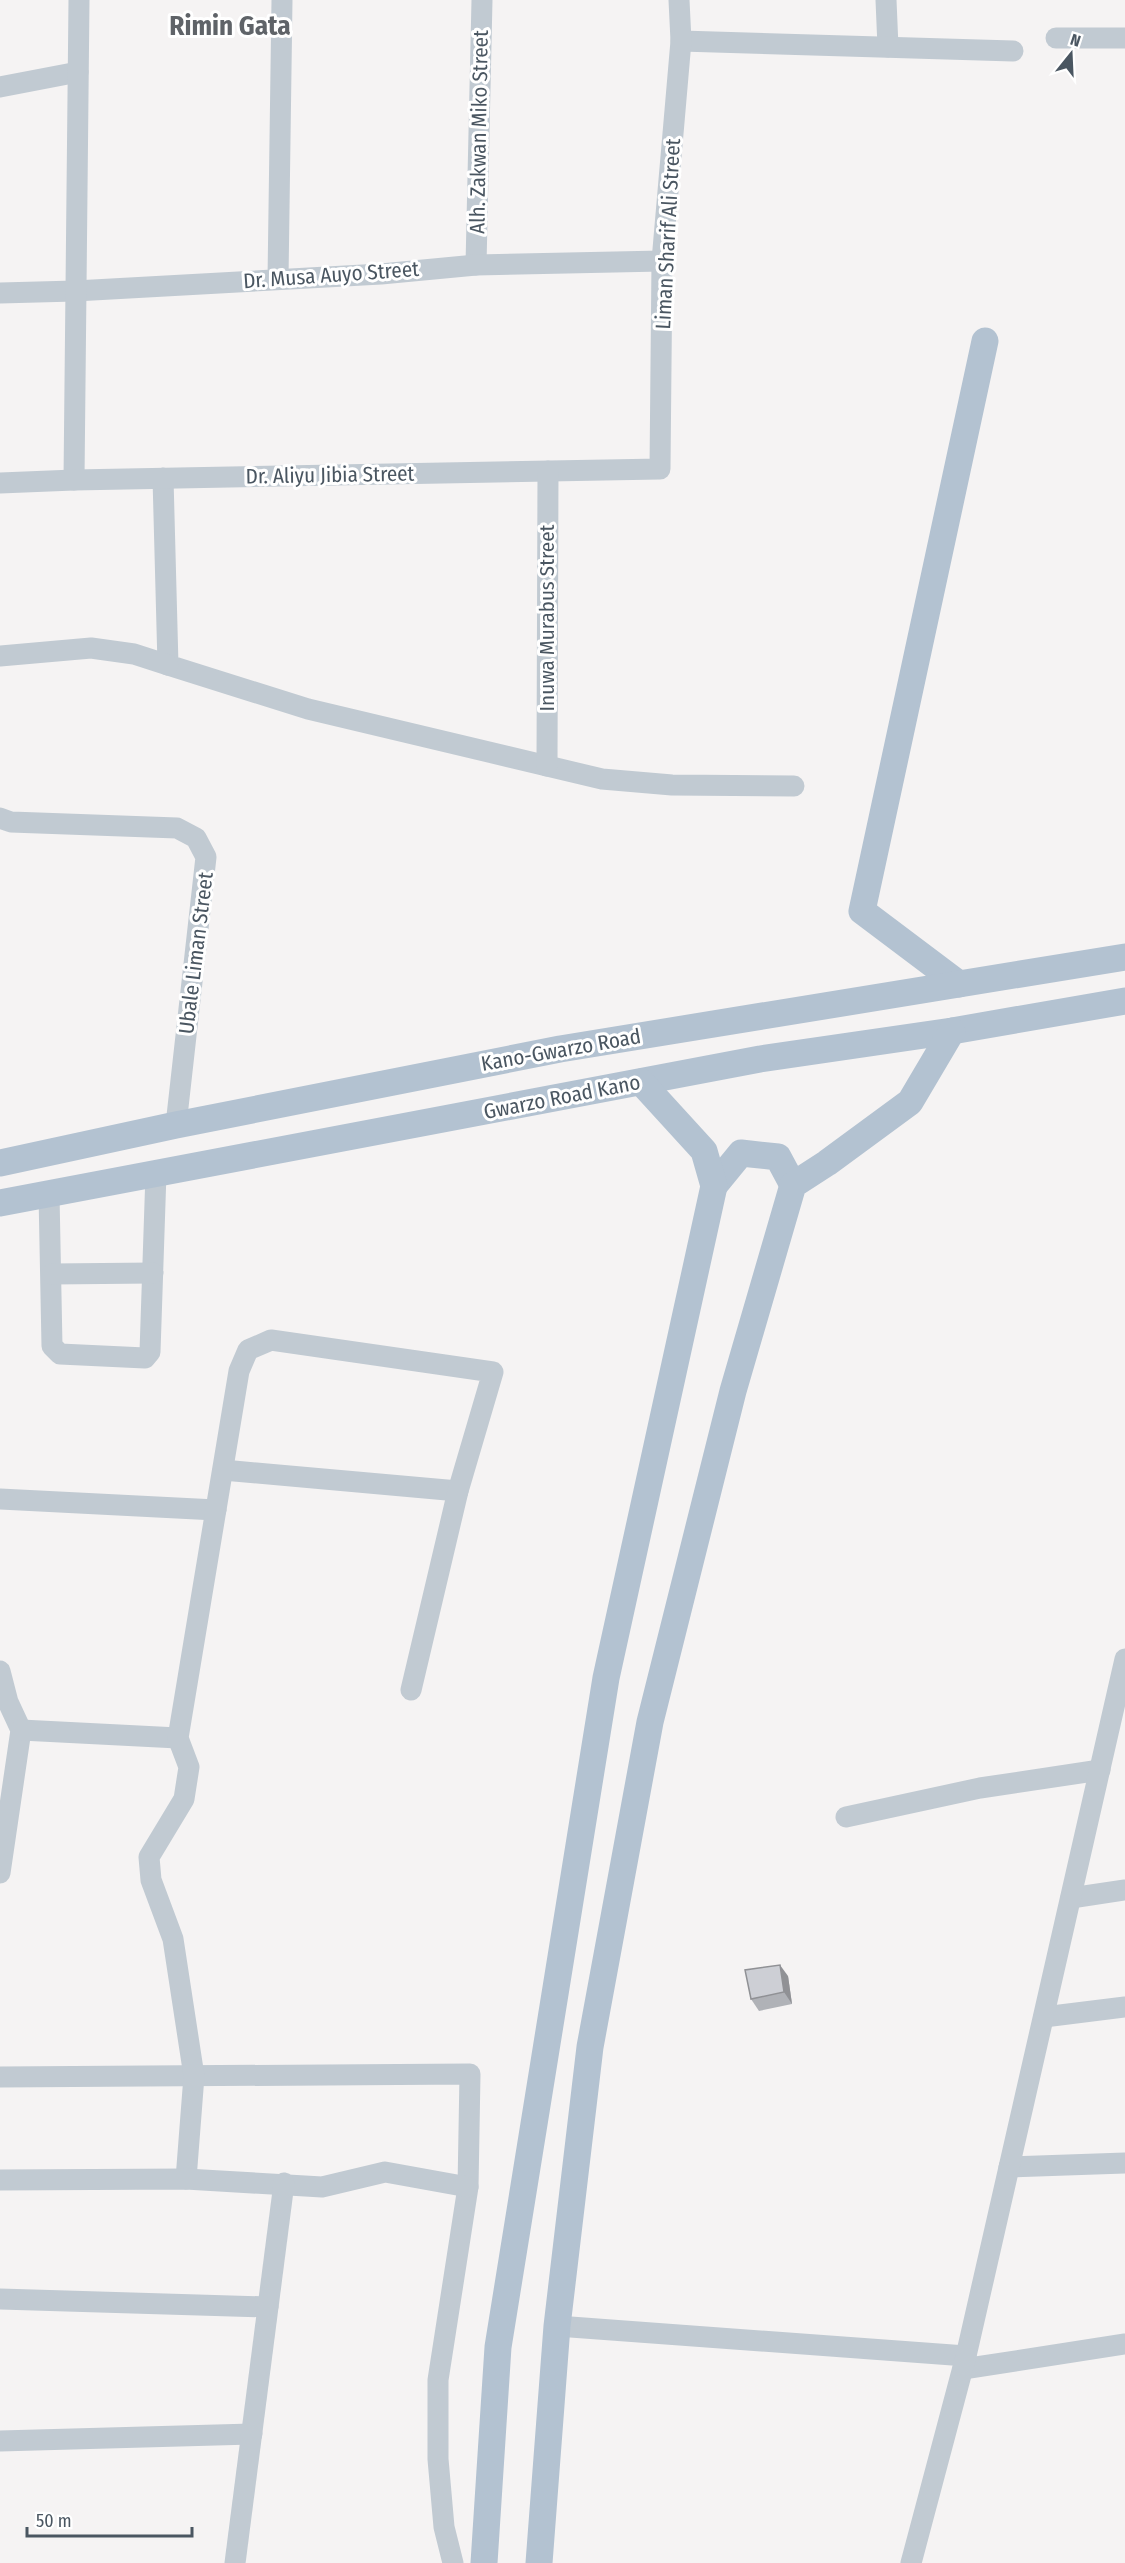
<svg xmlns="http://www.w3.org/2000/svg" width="1125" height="2563" font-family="'Fira Sans Condensed',sans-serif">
<rect width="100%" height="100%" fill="#f5f3f3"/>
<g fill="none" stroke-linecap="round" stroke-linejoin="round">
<!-- minor -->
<g stroke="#c1cad2" stroke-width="21">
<path d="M886,0l2,47"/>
<path d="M1056,38h69"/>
<path d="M681,41l332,10"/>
<path d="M0,87l78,-15"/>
<path d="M476,265l6,-265"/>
<path d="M278,279l4,-279"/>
<path d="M0,293l75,-2 306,-17 95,-9 186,-4"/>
<path d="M163,478l5,187 140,44 294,70 70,6 122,1"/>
<path d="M74,480l5,-480"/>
<path d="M0,483l74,-3 586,-11 2,-208 19,-220 -2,-41"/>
<path d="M0,656l91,-8 43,6 34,11"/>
<path d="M547,766l1,-295"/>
<path d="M0,818l11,4 166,6 19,10 10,19 -30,268"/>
<path d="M49,1194l3,152 8,8 85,4 5,-6 6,-179"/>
<path d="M52,1274l101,-1"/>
<path d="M223,1470l235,21"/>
<path d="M0,1499l216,11"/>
<path d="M0,1671l8,31 13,28 -21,143"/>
<path d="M21,1730l157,8"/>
<path d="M846,1817l134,-29 120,-18"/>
<path d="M1071,1898l54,-8"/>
<path d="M1044,2017l81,-10"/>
<path d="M0,2077l470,-3 -2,113 -30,193v79l6,68 9,36"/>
<path d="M1009,2167l116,-4"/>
<path d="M186,2179l8,-103 -21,-137 -22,-59 -2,-23 35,-58 5,-32 -11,-29 61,-367 9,-21 23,-10 222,32 -35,119 -47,199"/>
<path d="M0,2180l186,-1 136,8 63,-15 83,15"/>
<path d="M0,2299l268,8"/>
<path d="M557,2326l409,30"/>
<path d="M963,2369l162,-25"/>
<path d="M0,2441l252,-7"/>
<path d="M235,2563l49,-380"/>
<path d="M911,2563l55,-207 159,-697"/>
</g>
<!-- major -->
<g stroke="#b3c2d1" stroke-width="27">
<path d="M959,984l-97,-73 123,-570"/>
<path d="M0,1163l176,-38 384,-76 565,-92"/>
<path d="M714,1186l27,-33 37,4 15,28"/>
<path d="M0,1203l760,-144 192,-28 173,-30"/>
<path d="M484,2563l14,-216 108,-669 108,-492 -10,-35 -63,-69"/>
<path d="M539,2563l18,-237 33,-279 60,-325 83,-331 60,-206 34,-22 83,-61 42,-71"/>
</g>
</g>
<!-- wall -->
<path fill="#b0b2b7" d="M788,1976l4,28 -33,7 -8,-12z"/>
<!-- shaded-wall -->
<path fill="#909195" d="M780,1965l8,11 4,28 -8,-12z"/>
<!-- building -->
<path fill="#cdcfd5" stroke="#909195" stroke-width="1.5" d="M780,1965l4,27 -33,7 -6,-29z"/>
<g text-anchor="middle" stroke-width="6" stroke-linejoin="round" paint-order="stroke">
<!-- street labels -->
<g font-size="21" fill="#4a5661" stroke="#fff">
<text transform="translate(479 132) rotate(-89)" y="7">Alh. Zakwan Miko Street</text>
<text transform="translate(668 234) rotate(-87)" y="7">Liman Sharif Ali Street</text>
<text transform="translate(331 275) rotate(-4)" y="7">Dr. Musa Auyo Street</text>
<text transform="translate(330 475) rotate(-1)" y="7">Dr. Aliyu Jibia Street</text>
<text transform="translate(547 618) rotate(-90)" y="7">Inuwa Murabus Street</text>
<text transform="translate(196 953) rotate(-83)" y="7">Ubale Liman Street</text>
<text transform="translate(561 1050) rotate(-10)" y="7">Kano-Gwarzo Road</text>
<text transform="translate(562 1097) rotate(-11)" y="7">Gwarzo Road Kano</text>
</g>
<!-- district labels -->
<g font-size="27" font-weight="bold" fill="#5f6368" stroke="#fff">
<text x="230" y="35">Rimin Gata</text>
</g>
</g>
<!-- north arrow -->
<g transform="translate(1071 54) rotate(18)" stroke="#ffffff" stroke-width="4.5" paint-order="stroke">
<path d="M0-4.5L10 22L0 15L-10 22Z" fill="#4a5661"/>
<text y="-9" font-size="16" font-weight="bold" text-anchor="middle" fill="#4a5661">N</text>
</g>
<!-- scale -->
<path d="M27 2527v9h165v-9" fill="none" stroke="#4a5661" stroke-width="3"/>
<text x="36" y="2527" font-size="18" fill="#4a5661" stroke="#ffffff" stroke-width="4.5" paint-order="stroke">50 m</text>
</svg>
